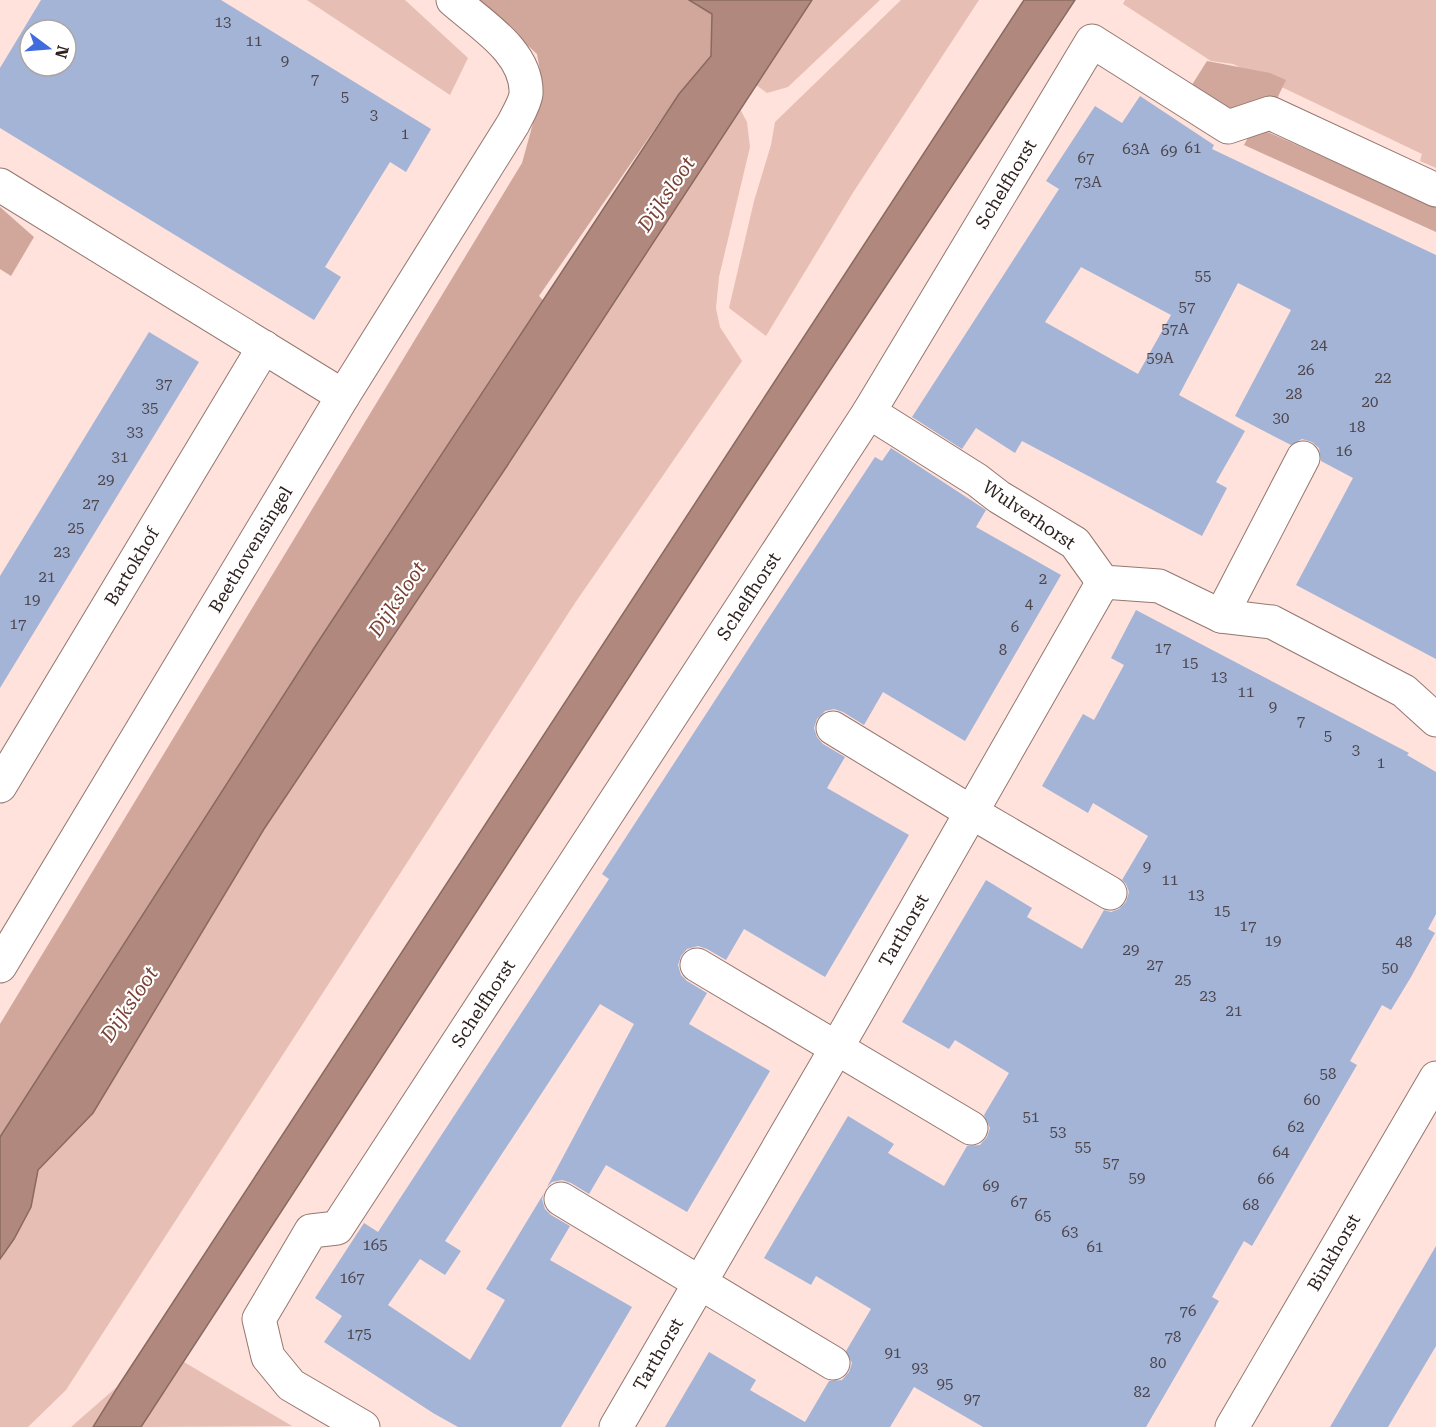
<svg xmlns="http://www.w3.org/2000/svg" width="1436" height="1427" font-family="'Roboto Serif',serif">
<rect width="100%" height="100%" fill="#fee2db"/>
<!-- green -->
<g fill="#e7beb4">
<path d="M307,0h98l63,58 -18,37z"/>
<path d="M812,0h68l-92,87 -21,6 -11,-8z"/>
<path d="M901,0h78l-125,191 -88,145 -37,-28 25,-107 17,-56 4,-23z"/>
<path d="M1125,0h311v168l-16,-7 2,-7 -189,-90 -22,-3 -88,-57z"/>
<path d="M740,109l7,13 3,25 -31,130 -3,31 4,19 22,34 -167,242 -509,787 -38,37h-28v-168l14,-20 17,-32 7,-37 55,-57 171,-284 243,-363z"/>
<path d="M184,1362l108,64 -151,1z"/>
<path d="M119,1385l-26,42h-22z"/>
</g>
<!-- forest -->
<g fill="#d1a79c">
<path d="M478,0h212l22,14 -1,42 -32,38 -140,202 5,5 -230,347 -314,489v-113l522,-861 21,-76 -6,-33z"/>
<path d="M1207,61l63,12 16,7 -16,33 -42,14 -45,-28z"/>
<path d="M1254,126l182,81v25l-192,-87z"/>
<path d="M0,207l34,30 -23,39 -11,-7z"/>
</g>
<!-- water -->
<g fill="#b0887d" stroke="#896960" stroke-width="1.5">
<path d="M689,0h123l-305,466 -243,363 -171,284 -55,57 -7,37 -17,32 -14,20v-122l314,-489 365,-554 32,-38 1,-42z"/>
<path d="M1024,0h51l-330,499 -604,928h-48l26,-42z"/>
</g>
<!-- building -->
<g fill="#a4b4d7" fill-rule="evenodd">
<path d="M41,0h180l210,129 -25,43 -16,-10 -44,71 -21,34 16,10 -27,43 -314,-192v-60zM30,30h36v36h-36z"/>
<path d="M1140,96l74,49 -2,4 224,106v404l-140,-74 57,-107 -32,-17 -2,-13 -7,-6 -10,-3 -11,6 -56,-29 56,-106 -53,-27 -59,112 66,36 -29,51 11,6 -25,48 -180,-95 -7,12 -39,-25 -14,21 -50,-32 147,-228 -13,-8 49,-75 27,17zM1081,267l90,48 -33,59 -93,-52z"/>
<path d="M149,332l50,30 -199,326v-112z"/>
<path d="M891,448l95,62 -10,17 85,48 -96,166 -82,-49 -19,33 -21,-13 -9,-3 -9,2 -8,8 -3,9 3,9 6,7 22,13 -18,31 82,47 -84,142 -81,-48 -18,31 -19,-11 -9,-3 -11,3 -6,7 -3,9 3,10 6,6 20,12 -18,31 81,47 -83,141 -81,-47 -17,29 -18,-11 -9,-3 -10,2 -5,5 87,-163 -34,-20 -155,237 16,10 -16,24 -25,-16 -32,46 82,55 35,-60 -19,-11 58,-96 -2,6 3,10 6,6 19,11 -20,34 82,47 -71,120h-103l-25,-14 -109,-71 18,-26 -27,-18 49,-75 14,9 231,-353 -7,-5 160,-246 113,-171 7,4z"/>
<path d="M1136,610l273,143 -2,2 29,17v142l-8,15 7,4 -24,44 -20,33 -9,-5 -32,56 7,4 -105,181 -8,-5 -32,56 7,4 -73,126h-163l-69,-40 -24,40h-225l44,-75 47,28 -6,10 55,32 24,-41 13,-1 7,-8 3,-9 -6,-12 25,-42 -55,-33 -5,9 -47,-27 84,-142 46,28 -6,9 56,33 23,-40 13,-1 7,-8 3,-9 -6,-13 25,-42 -54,-33 -6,9 -47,-27 84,-142 46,28 -5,9 55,32 22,-39 7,2 8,-3 7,-7 3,-10 -3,-8 -4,-4 26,-44 -55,-33 -5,10 -46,-27 41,-72 11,6 30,-55 -13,-7z"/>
<path d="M1436,1246v100l-48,81h-58z"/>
</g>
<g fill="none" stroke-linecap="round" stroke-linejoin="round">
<defs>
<g id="minor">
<path d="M0,185l343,211"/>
<path d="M869,412l108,68 22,17 76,46 28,39 56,4 62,30 51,6 132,69 32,29"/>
<path d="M1221,616l82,-158"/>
<path d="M833,728l138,84 139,81"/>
<path id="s1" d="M0,786l264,-439"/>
<path d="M697,965l274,163"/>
<path id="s2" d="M0,966l343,-570 170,-272c4,-8 12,-21 13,-30 2,-42 -46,-70 -73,-94"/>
<path d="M561,1199l272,164"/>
<path id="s3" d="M363,1427l-72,-42 -23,-28 -9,-38 52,-88 26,-3 532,-816 223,-371 136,86 42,-14 166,77"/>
<path id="s4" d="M616,1427l220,-378 267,-467"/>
<path id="s5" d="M1232,1427l204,-349"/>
</g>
</defs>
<!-- minor casing -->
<use href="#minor" stroke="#95776f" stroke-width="35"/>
<!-- minor -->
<use href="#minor" stroke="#fff" stroke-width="33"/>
</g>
<g text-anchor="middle" stroke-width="4.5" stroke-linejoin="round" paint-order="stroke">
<!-- number labels -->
<g font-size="15" fill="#4c464c">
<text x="223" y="27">13</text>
<text x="254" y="46">11</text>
<text x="285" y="66">9</text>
<text x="315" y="84">7</text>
<text x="345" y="102">5</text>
<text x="374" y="120">3</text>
<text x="405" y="139">1</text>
<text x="1193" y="153">61</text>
<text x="1136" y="154">63A</text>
<text x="1169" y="156">69</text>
<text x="1086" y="163">67</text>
<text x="1088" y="187">73A</text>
<text x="1203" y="281">55</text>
<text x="1187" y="312">57</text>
<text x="1175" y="334">57A</text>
<text x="1319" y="350">24</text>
<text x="1160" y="363">59A</text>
<text x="1306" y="375">26</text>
<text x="1383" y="383">22</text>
<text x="164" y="389">37</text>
<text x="1294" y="399">28</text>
<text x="1370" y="407">20</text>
<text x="150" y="413">35</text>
<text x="1281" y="423">30</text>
<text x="1357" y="432">18</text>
<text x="135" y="437">33</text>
<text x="1344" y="456">16</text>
<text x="120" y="462">31</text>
<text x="106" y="485">29</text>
<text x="91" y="509">27</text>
<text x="76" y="533">25</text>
<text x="62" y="557">23</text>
<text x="47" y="582">21</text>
<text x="1043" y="584">2</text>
<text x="32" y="605">19</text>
<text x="1029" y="609">4</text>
<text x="18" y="629">17</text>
<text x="1015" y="632">6</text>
<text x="1163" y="653">17</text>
<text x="1003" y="655">8</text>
<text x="1190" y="668">15</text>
<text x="1219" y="682">13</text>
<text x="1246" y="697">11</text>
<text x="1273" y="712">9</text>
<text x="1301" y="726">7</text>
<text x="1328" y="741">5</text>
<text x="1356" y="755">3</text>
<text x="1381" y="768">1</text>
<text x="1147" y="872">9</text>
<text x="1170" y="885">11</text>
<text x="1196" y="900">13</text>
<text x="1222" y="916">15</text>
<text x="1248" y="931">17</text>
<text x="1273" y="946">19</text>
<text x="1404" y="947">48</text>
<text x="1131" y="955">29</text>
<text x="1155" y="970">27</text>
<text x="1390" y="973">50</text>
<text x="1183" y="985">25</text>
<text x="1208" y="1001">23</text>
<text x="1234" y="1016">21</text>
<text x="1328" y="1079">58</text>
<text x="1312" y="1105">60</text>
<text x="1031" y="1122">51</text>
<text x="1296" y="1132">62</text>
<text x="1058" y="1137">53</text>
<text x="1083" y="1152">55</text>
<text x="1281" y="1157">64</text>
<text x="1111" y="1168">57</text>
<text x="1137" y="1183">59</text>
<text x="1266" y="1184">66</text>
<text x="991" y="1191">69</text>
<text x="1019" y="1207">67</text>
<text x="1251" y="1210">68</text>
<text x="1043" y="1221">65</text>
<text x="1070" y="1237">63</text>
<text x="375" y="1250">165</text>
<text x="1095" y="1252">61</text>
<text x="352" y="1283">167</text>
<text x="1188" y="1316">76</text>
<text x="359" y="1339">175</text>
<text x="1173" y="1342">78</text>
<text x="893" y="1358">91</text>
<text x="1158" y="1368">80</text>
<text x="920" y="1373">93</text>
<text x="945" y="1389">95</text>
<text x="1142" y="1397">82</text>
<text x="972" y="1404">97</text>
</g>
<!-- street labels -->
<g font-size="18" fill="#2e211e" stroke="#fff">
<text dy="6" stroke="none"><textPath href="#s3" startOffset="1527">Schelfhorst</textPath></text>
<text transform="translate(1029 515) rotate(34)" y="6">Wulverhorst</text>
<text dy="6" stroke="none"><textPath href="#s2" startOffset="486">Beethovensingel</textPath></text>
<text dy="6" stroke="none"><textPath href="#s1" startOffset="256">Bartokhof</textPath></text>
<text dy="6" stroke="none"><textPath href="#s3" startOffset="1041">Schelfhorst</textPath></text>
<text dy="6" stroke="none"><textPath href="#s4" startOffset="574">Tarthorst</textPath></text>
<text dy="6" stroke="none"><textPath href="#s3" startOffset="555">Schelfhorst</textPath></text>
<text dy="6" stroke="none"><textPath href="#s5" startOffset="202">Binkhorst</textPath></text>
<text dy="6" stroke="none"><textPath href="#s4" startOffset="84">Tarthorst</textPath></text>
</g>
<!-- water labels -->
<g font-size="20" font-style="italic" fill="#7a4134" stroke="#fff">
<text transform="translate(666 194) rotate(-56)" y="7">Dijksloot</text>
<text transform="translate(397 599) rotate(-56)" y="7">Dijksloot</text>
<text transform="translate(129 1004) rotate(-56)" y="7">Dijksloot</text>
</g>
</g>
<!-- north arrow -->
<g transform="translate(48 48) rotate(106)"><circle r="28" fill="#ffffff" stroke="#aba6a5" stroke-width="1.5"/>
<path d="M0-4.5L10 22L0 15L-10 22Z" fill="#3f6bdc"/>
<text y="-9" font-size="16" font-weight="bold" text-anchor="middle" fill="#2e211e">N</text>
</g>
</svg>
